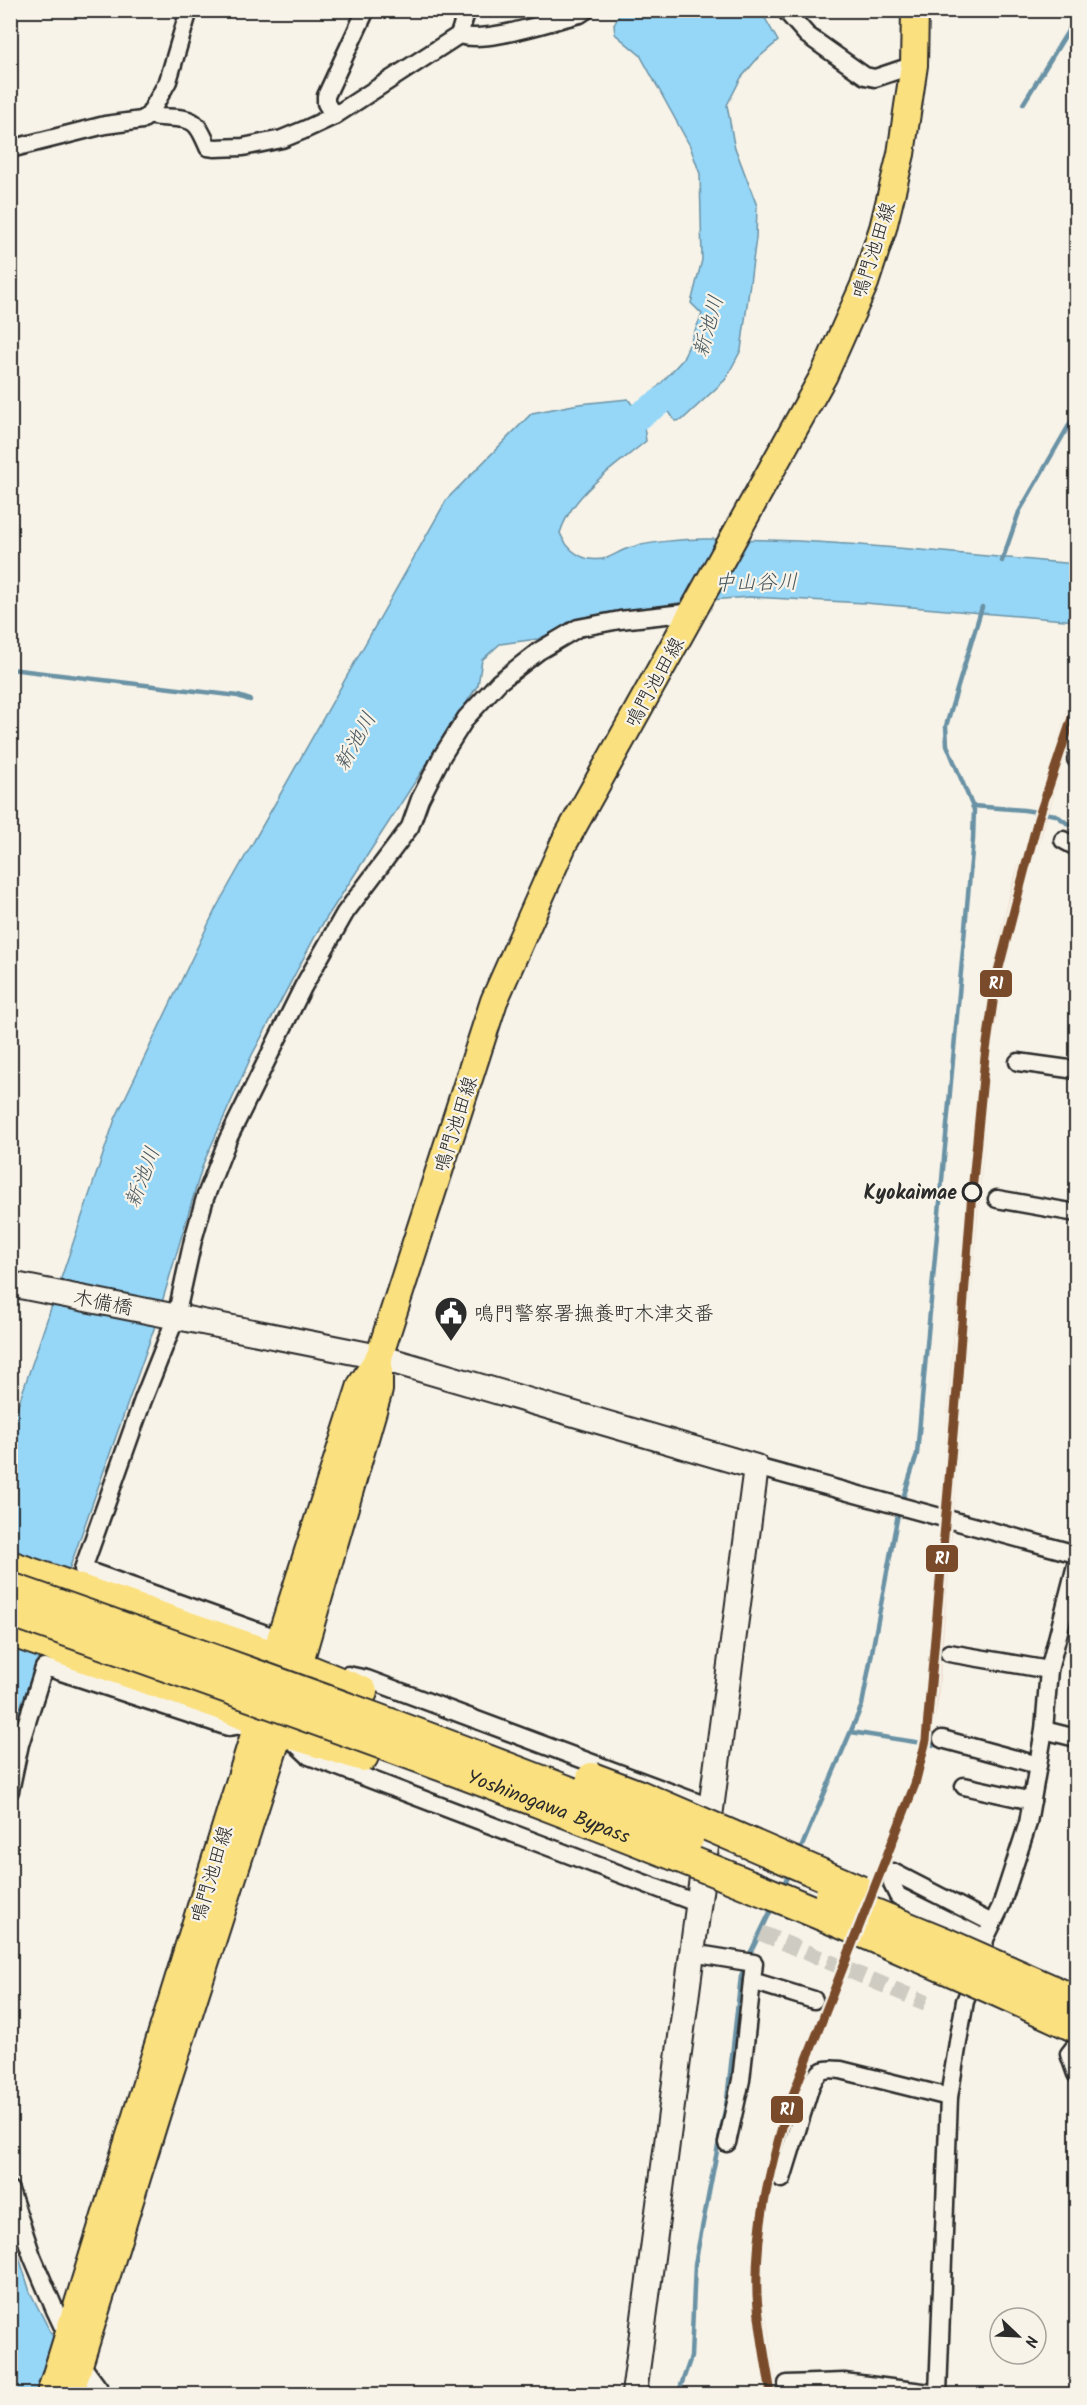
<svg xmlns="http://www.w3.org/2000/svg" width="1087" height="2405" font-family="Kalam,'Klee One',sans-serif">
<rect width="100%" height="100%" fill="#f7f3e8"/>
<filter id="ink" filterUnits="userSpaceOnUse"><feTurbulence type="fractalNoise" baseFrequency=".0167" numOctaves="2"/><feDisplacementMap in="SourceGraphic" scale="12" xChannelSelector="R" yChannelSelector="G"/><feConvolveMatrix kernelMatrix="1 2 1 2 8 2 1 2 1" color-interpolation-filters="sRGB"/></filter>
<g filter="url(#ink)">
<!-- built -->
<path fill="#efdccf" d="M1076,680v43l-52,170 -20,84 -13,81 -53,643 -7,40 -11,45 -14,40 -114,285 -16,51 -10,51 -3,45v37l15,99h-13l-13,-100 1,-36 13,-97 16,-53 128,-325 12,-43 34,-438 22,-245 13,-84 20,-85z"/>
<!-- water -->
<g fill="#96d6f7" stroke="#6b92a5" stroke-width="1.5">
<path d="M621,11h140l17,30 -21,18 -16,19 -14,27 7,40 23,61 -1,32 -15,112 -16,30 -43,40 -7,1 -20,-31 28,-31 19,-45 -11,-11 11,-43 -2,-86 -10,-28 -50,-91 -25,-21 -1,-9z"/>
<path d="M628,399l15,20 3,22c-32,27 -73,51 -86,92 8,19 25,31 47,25 8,-3 16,-9 25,-11 18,-5 53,-8 72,-8 124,-1 249,15 372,25v57l-211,-18 -115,-6 -67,5 -109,20 -36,17 -38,5 -18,16 -4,25 -160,246 -66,124 -49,109 -48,162 -144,408v-308l104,-307 101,-211 231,-409 85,-86 47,-9z"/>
<path d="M10,2228l20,64 52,102h-71z"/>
</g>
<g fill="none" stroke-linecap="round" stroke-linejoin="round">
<!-- stream -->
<g stroke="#6b92a5" stroke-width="4.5">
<path d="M1023,104l53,-86"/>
<path d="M1002,561l17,-49 57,-99"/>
<path d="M10,669l228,27 12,4"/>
<path d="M973,806l51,4 32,5 20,15"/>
<path d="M851,1732l90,14"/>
<path d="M799,1853l63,-148 36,-191 19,-60 56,-614 1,-30 -27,-65 -1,-19 36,-119"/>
<path d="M782,1888l8,-17"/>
<path d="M748,1958l25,-52"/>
<path d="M678,2394l13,-37 4,-93 32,-164 14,-124 4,-10"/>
</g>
<!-- river -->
<path stroke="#96d6f7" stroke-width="27" d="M610,435l56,-37 22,-22"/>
<!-- street-tunnel -->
<path stroke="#cecbc2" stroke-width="16" stroke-dasharray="16 8" stroke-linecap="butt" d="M761,1933l165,70"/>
<defs>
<g id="street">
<path d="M785,10l22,25 58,41 10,2 39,-13"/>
<path d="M459,35l8,-25"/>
<path d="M149,115c13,5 37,-1 47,10 5,5 9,15 12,22l7,1 28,-1 39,-8 22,-9 30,-14 125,-81c28,9 91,-14 121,-21l6,-4"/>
<path d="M334,116l-8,-13v-7l40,-86"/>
<path d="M10,149l95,-24 37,-5 7,-5 19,-34 21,-71"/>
<path d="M1076,758v1"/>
<path d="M1063,840l13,7"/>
<path d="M1018,1062l58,8"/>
<path d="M997,1199l79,14"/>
<path d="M756,1467l320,87"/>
<path d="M280,1639l-197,-70 60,-169 33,-83 17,-77 12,-42 23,-59 75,-152 42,-74 65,-86 10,-28 22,-43 24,-38 33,-36 40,-31 39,-23 42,-8 73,-8"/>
<path d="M949,1653l100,17"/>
<path d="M348,1675l19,4 343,128"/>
<path d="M1044,1730l32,8"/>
<path d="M942,1739l96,26"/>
<path d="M292,1740l17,16 390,148"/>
<path d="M964,1786l68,15"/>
<path d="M10,1791l10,-47 24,-76 8,1 176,58 26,-4"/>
<path d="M985,1939l-87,-43 -6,-12 1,-12 99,51"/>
<path d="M692,1953l62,10 -2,18 62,19"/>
<path d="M1076,2045l-7,9 7,20"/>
<path d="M727,2143l14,-63 11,-99"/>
<path d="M782,2179l29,-94c8,-16 13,-17 30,-15l108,27"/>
<path d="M10,2190l22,66 23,54 25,53 23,31"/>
<path d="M787,2384l57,-2 94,12"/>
<path d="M938,2394l11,-297 10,-61 6,-35 17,-39 3,-23 16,-33 27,-83 16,-93 5,-60 27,-105"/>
</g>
<path id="secondary" d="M10,1284l369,73 377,110 -122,927"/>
<g id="primary">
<path d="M50,2394l208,-672 22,-83 81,-254 18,-28 115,-356 70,-158 260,-468 41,-92 18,-55 18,-74 13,-89 1,-55"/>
<path d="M70,2394l87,-281 123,-383 99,-340v-33"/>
</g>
<g id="highway">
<path d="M10,1566l266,91 86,35"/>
<path d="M10,1631l213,74 57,25 83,26"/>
</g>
</defs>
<!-- street casing -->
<use href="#street" stroke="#2b2b2b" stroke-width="21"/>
<!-- secondary casing -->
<use href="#secondary" stroke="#2b2b2b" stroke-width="28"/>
<!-- primary casing -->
<use href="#primary" stroke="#2b2b2b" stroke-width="30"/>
<!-- highway casing -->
<use href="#highway" stroke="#2b2b2b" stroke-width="34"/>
<!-- street -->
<use href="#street" stroke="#f7f3e8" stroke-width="16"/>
<!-- secondary -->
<use href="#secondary" stroke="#f7f3e8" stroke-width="24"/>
<!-- primary -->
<use href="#primary" stroke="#fbe080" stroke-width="26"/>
<!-- highway -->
<use href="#highway" stroke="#fbe080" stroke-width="30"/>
<defs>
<g id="highway-bridge">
<path d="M10,1588c228,80 455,160 678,251"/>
<path id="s1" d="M10,1611c361,126 720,255 1066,416"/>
<path d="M592,1778l48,18 220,95"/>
<path d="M830,1896l115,47 131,58"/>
</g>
</defs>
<!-- highway-bridge casing -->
<use href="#highway-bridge" stroke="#2b2b2b" stroke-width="34" stroke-linecap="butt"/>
<!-- highway-bridge -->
<use href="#highway-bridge" stroke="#fbe080" stroke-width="30"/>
<defs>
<path id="rail-1" d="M771,2394c-5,-32 -12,-66 -14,-99 -2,-64 12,-125 30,-185l128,-326 11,-44 31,-351 15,-197 13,-135 12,-82 41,-156 38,-113"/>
</defs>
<!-- rail-1 casing -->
<use href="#rail-1" stroke="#f7f3e8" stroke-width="14"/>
<!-- rail-1 -->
<use href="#rail-1" stroke="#7a4b2a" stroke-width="9"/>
</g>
</g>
<!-- icons -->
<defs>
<symbol id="civic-pin" viewBox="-11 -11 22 30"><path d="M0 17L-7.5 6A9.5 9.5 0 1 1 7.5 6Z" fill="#2b2b2b" stroke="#f7f3e8"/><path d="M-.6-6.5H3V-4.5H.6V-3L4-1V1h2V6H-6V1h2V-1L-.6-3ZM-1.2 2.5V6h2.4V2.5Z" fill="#fff"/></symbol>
</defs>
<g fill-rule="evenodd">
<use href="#civic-pin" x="432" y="1294" width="38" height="52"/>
</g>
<!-- markers -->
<circle fill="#f7f3e8" stroke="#2b2b2b" stroke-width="3" cx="972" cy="1192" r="9"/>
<g text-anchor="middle" stroke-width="4.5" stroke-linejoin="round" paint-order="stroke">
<!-- street labels -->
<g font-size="20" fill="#2b2b2b" stroke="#f7f3e8">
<text transform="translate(873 250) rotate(-72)" y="7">鳴門池田線</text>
<text transform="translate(654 682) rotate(-61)" y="7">鳴門池田線</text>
<text transform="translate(455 1124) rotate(-72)" y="7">鳴門池田線</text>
<text transform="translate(103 1302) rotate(11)" y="7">木備橋</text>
<text dy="7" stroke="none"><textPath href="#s1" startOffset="573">Yoshinogawa Bypass</textPath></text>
<text transform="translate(211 1874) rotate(-73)" y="7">鳴門池田線</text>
</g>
<!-- stop labels -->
<g font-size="20" font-weight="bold" fill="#2b2b2b" stroke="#f7f3e8" text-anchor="end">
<text x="957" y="1199">Kyokaimae</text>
</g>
<!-- poi labels -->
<g font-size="20" fill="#2b2b2b" stroke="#f7f3e8" text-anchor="start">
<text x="474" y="1320">鳴門警察署撫養町木津交番</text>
</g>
<!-- water labels -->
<g font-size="21" font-style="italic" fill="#46565e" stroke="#f7f3e8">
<text transform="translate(708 326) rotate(-74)" y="7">新池川</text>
<text transform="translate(756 582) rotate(-1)" y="7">中山谷川</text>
<text transform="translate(355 741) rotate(-61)" y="7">新池川</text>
<text transform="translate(142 1177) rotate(-69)" y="7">新池川</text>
</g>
</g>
<g stroke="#f7f3e8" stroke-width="2">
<rect x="979" y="969" width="34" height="29" rx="6" fill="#7a4b2a"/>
<rect x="925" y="1544" width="34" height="29" rx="6" fill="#7a4b2a"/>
<rect x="770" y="2095" width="34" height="29" rx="6" fill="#7a4b2a"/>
</g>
<g font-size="16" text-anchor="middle" font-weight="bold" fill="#fff">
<text x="996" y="989">R1</text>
<text x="942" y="1564">R1</text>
<text x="787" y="2115">R1</text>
</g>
<!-- margin -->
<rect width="1087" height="2405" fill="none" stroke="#f7f3e8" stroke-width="36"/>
<rect x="18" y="18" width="1051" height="2369" fill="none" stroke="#2b2b2b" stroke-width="2" filter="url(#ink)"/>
<!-- north arrow -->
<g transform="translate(1018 2336) rotate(113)"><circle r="28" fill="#f7f3e8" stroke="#a5a39c" stroke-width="1.5"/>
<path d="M0-4.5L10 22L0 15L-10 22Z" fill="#2b2b2b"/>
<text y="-9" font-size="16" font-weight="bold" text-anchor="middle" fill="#2b2b2b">N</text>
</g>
</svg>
